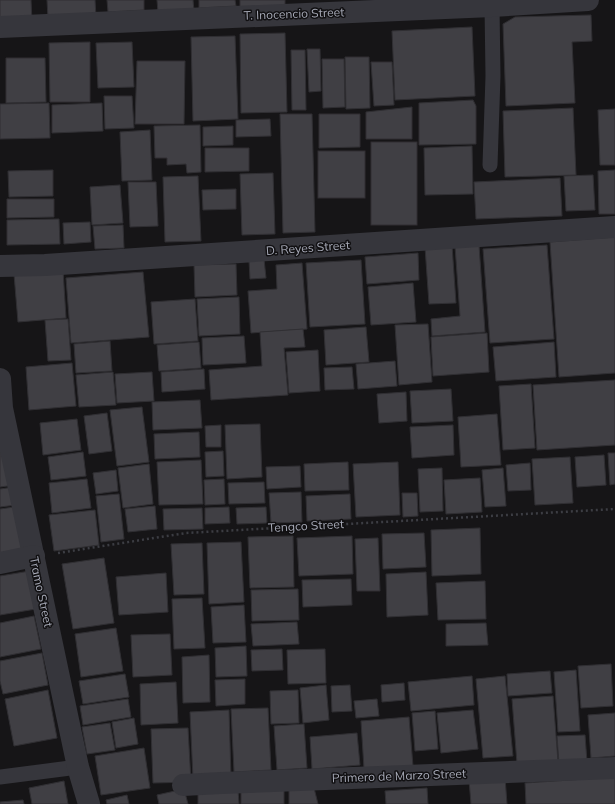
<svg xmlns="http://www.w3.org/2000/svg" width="615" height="804" font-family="Mulish,sans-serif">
<rect width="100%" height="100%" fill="#161517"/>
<!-- building -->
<g fill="#403f44" stroke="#302f33">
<path d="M0,0h31l1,22 -32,1z"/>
<path d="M47,0h48l1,17 -48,2z"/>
<path d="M107,0h37v10l-36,2z"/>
<path d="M157,0h36l1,11 -36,2z"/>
<path d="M199,0h36l1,6 -37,2z"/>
<path d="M240,0h45v6l-45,2z"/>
<path d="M591,15l1,26 -20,1 3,61 -69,3 -3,-82 12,-7z"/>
<path d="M472,27l3,69 -80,4 -3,-69z"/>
<path d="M285,33l2,79 -46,1 -1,-79z"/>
<path d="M235,36l3,83 -45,2 -2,-84z"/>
<path d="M90,42v60h-40l-1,-59z"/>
<path d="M132,42l2,45 -36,1 -2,-45z"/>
<path d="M307,49h13l1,42 -12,1z"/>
<path d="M291,50h14l1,60h-14z"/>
<path d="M345,57h24l1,51 -24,1z"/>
<path d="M6,58h39l1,44 -40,1z"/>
<path d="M322,59h22l1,48 -22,1z"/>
<path d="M137,61h48l-1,63h-49z"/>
<path d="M371,62h21l2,43 -20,1z"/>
<path d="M104,96h28l2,32 -29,1z"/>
<path d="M473,100l3,6v38l-57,1v-42z"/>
<path d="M49,103l1,35 -50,1v-35z"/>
<path d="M102,103l1,28 -51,2v-28z"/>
<path d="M412,107v32h-46v-27z"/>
<path d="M573,108l3,67 -71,2 -2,-66z"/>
<path d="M615,109v56h-15l-2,-55z"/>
<path d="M280,114h32l3,118 -32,1z"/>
<path d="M319,114h41v33l-41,1z"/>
<path d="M270,119l1,17 -35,1v-17z"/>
<path d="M200,125l1,47 -14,1 -1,-9 -19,1v-7h-12l-1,-32z"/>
<path d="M233,126v19l-30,1v-19z"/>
<path d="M150,130l2,50 -30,1 -2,-49z"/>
<rect x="371" y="142" width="46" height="83"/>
<path d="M472,146l1,48 -48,1 -1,-47z"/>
<path d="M205,148h44v23l-44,1z"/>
<rect x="318" y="151" width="47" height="47"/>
<path d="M53,170v26l-44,1 -1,-26z"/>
<path d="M615,170v44h-16l-1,-43z"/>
<path d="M273,173l2,61 -33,1 -2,-61z"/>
<path d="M593,175l2,35 -29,1 -2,-35z"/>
<path d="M198,176l3,65 -36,1 -2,-65z"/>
<path d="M560,178l2,38 -86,3 -2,-37z"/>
<path d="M128,182h28l2,44 -28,1z"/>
<path d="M120,185l3,38 -31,2 -2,-38z"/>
<path d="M236,189v20l-33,1 -1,-20z"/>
<path d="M7,199h47v18l-47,1z"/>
<path d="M59,219l1,25 -53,1v-25z"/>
<path d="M90,222l1,20 -27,2 -1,-21z"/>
<path d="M123,225l1,23 -29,1 -2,-23z"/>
<path d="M615,237v136l-56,4 -9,-135z"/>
<path d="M452,245l4,58 -27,1 -4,-57z"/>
<path d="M479,245l6,87 -53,4 -1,-17 29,-3 -5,-70z"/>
<path d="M547,245l7,94 -64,4 -7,-94z"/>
<path d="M418,253l1,27 -52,4 -2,-27z"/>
<path d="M264,259l2,19 -16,1 -1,-19z"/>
<path d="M361,260l4,64 -55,3 -4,-64z"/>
<path d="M302,263l5,66 -56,4 -3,-42 29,-2 -1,-24z"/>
<path d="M236,264l1,31 -42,2 -1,-32z"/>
<path d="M63,270l3,48 -48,4 -4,-48z"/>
<path d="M143,272l6,65 -78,6 -5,-65z"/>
<path d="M413,283l3,39 -45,3 -3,-38z"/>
<path d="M239,297l1,37 -41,2 -2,-37z"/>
<path d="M195,299l3,42 -44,3 -3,-42z"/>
<path d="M68,319l3,41 -23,1 -3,-41z"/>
<path d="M428,324l4,58 -33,3 -4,-60z"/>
<path d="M366,327l3,35 -43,3 -2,-35z"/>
<path d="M303,329l2,18 -21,1 4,47 -77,5 -2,-30 53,-4 -2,-34z"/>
<path d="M487,333l2,39 -56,4 -2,-39z"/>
<path d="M244,336l2,27 -43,2 -1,-27z"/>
<path d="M110,341l2,30 -36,2 -2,-29z"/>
<path d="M199,342l2,26 -42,3 -2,-26z"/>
<path d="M554,342l2,35 -60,4 -3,-34z"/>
<path d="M318,350l2,41 -31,2 -3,-41z"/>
<path d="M395,361l2,25 -39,3 -2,-25z"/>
<path d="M72,363l4,43 -47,4 -3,-43z"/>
<path d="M352,367l2,22 -29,1 -1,-22z"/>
<path d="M204,369l1,20 -43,3 -1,-20z"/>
<path d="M113,372l3,33 -37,2 -3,-32z"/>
<path d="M152,372l2,29 -37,2 -2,-29z"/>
<path d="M615,380v65l-78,5 -4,-65z"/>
<path d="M531,384l4,64 -32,2 -4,-64z"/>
<path d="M451,389l2,32 -41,2 -2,-32z"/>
<path d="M406,392l1,29 -28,2 -2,-29z"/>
<path d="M200,400l2,28 -49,2 -1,-28z"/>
<path d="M142,407l7,55 -32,4 -7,-56z"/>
<path d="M107,413l5,38 -23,3 -5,-38z"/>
<path d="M497,414l4,51 -40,2 -3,-50z"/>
<path d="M77,419l4,31 -38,5 -3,-32z"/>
<path d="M260,424l2,53 -35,2 -2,-54z"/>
<path d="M221,425v22h-15l-1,-21z"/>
<path d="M453,425l1,30 -42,3 -2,-31z"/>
<path d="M199,432l1,25 -45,2 -1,-25z"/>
<path d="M0,450l15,35 -15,2z"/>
<path d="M223,451l1,25 -18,1 -1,-25z"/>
<path d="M83,452l3,24 -35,4 -3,-23z"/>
<path d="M608,453h7v31l-5,1z"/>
<path d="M604,455l2,30 -29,2 -2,-30z"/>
<path d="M570,457l3,46 -38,2 -3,-46z"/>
<path d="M201,460l2,44 -44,1 -2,-43z"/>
<path d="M348,462l1,28 -44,1 -1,-27z"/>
<path d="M398,462l2,53 -44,2 -3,-53z"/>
<path d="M530,463l1,27 -23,1 -2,-26z"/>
<path d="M149,464l4,40 -30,4 -5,-40z"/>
<path d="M300,466l1,21 -34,2 -1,-22z"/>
<path d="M442,468l1,43 -23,1 -2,-43z"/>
<path d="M503,468l3,38 -21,1 -3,-37z"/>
<path d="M116,470l2,21 -22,3 -3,-21z"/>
<path d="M480,478l2,34 -36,2 -2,-34z"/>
<path d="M87,479l4,29 -39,5 -3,-30z"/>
<path d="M224,479l1,25 -20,1 -1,-25z"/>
<path d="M264,482l1,21 -36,1 -1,-21z"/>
<path d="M14,487l2,18 -16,2v-18z"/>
<path d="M301,492l1,30 -31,1 -2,-30z"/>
<path d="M402,493h15l1,23 -15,1z"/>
<path d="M119,494l5,45 -23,3 -5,-46z"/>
<path d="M350,494l1,25 -44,2 -1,-25z"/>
<path d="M21,506l7,50 -28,4v-51z"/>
<path d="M155,506l2,23 -29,3 -3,-23z"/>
<path d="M229,507l1,16 -25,1v-16z"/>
<path d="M266,507l1,16 -30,1 -1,-16z"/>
<path d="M202,508l1,21 -39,1 -1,-21z"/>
<path d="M95,510l4,35 -45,6 -5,-36z"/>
<path d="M480,528l1,46 -49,2 -1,-46z"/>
<path d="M424,533l2,34 -43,2 -1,-35z"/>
<path d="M293,536l1,51 -44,1 -2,-51z"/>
<path d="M352,536l1,38 -54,2 -2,-38z"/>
<path d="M378,538l2,53h-23l-2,-52z"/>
<path d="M241,542l3,60 -35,2 -2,-61z"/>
<path d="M202,543l2,51 -30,1 -3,-51z"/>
<path d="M104,558l10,65 -41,6 -11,-65z"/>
<path d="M30,571l6,38 -36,6v-39z"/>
<path d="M426,572l2,43 -41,2 -1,-43z"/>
<path d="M166,573l2,39 -49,3 -3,-38z"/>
<path d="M351,579l1,26 -49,2 -1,-27z"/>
<path d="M485,581l1,38 -48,1 -2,-37z"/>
<path d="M298,589l1,31 -47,1 -1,-31z"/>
<path d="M202,598l3,50 -31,1 -2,-50z"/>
<path d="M244,605l2,37 -33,1 -2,-36z"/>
<path d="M34,616l7,33 -41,8v-34z"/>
<path d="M297,622l2,22 -46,2 -2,-22z"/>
<path d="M486,623l2,22 -42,1v-22z"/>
<path d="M116,628l7,43 -42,6 -6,-43z"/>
<path d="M170,634l2,41 -39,2 -2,-42z"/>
<path d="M246,646l1,30 -31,1 -1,-29z"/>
<path d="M282,649l1,21 -31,1 -1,-21z"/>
<path d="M325,649l1,34 -38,1 -1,-34z"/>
<path d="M42,653l6,32 -45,9 -3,-13v-20z"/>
<path d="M209,655l1,47 -27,1 -1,-46z"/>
<path d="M611,664l2,42 -32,2 -3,-42z"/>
<path d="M576,670l4,61 -22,1 -4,-60z"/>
<path d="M550,671l2,22 -44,3 -1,-22z"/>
<path d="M125,674l4,23 -46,7 -4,-23z"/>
<path d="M472,676l2,29 -63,6 -3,-29z"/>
<path d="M505,676l8,80 -30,2 -7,-79z"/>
<path d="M245,679v25l-29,2 -1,-26z"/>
<path d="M176,682l2,41 -37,2 -1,-41z"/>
<path d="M404,683l1,17 -23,2 -1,-17z"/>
<path d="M326,685l3,35 -26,3 -3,-35z"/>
<path d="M350,685l2,26 -20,1 -1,-26z"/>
<path d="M48,690l9,48 -43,8 -9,-47z"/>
<path d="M298,690l1,33 -28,1 -1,-33z"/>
<path d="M553,696l5,66 -41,2 -5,-65z"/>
<path d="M128,699l3,18 -48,8 -3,-19z"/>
<path d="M377,699l2,17 -23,2 -2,-17z"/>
<path d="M268,708l3,62 -37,2 -3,-63z"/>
<path d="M229,710l2,67 -38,2 -3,-67z"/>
<path d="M473,710l5,39 -37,4 -4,-40z"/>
<path d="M435,711l3,38 -23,2 -3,-38z"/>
<path d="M615,713v43l-24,2 -3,-43z"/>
<path d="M409,717l4,49 -49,3 -3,-48z"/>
<path d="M134,718l4,26 -22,4 -4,-26z"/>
<path d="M110,723l5,27 -28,4 -5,-27z"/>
<path d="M304,724l3,44 -30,2 -3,-44z"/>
<path d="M188,728l3,54 -38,1 -2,-54z"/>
<path d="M357,733l3,32 -48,4 -2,-32z"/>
<path d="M585,735l2,27 -28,2 -2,-28z"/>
<path d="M144,748l6,40 -49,7 -6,-39z"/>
<path d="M505,777l2,27h-36l-2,-24z"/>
<path d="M615,777v27h-89l-1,-21z"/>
<path d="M64,781l4,23h-36l-3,-16z"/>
<rect x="241" y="788" width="43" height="16"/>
<path d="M314,788l4,16h-29v-15z"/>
<path d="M427,788l1,16h-42l-1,-13z"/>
<path d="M184,789l4,15h-29l-2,-9z"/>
<path d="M238,789l1,15h-41v-13z"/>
<path d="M127,795l2,9h-22l-1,-4z"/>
<path d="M23,800l1,4h-24v-2z"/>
</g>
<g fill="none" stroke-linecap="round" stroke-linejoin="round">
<!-- path -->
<path stroke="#3c3d43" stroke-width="2.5" stroke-dasharray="2 3" stroke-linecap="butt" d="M58,553l128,-20 429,-24"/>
<!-- lane -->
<g stroke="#36363c" stroke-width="15">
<path d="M490,165l3,-89 -1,-70"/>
<path d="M0,777l78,-10"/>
</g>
<!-- street -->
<g stroke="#36363c" stroke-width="22">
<path d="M0,27l492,-21 96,-6"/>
<path d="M0,266l45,-1 570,-38"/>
<path d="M0,379l2,29 76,359 11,37"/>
<path d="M0,563l34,-7"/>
<path d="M183,785l38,-2 394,-15"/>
</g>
</g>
<g text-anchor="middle" stroke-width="3" stroke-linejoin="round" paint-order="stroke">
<!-- street labels -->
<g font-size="12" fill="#a7aab7" stroke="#111012">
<text transform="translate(294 14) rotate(-2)" y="4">T. Inocencio Street</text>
<text transform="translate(308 248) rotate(-4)" y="4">D. Reyes Street</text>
<text transform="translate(306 526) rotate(-3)" y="4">Tengco Street</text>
<text transform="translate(41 592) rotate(78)" y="4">Tramo Street</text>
<text transform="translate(399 776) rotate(-2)" y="4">Primero de Marzo Street</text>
</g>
</g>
</svg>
